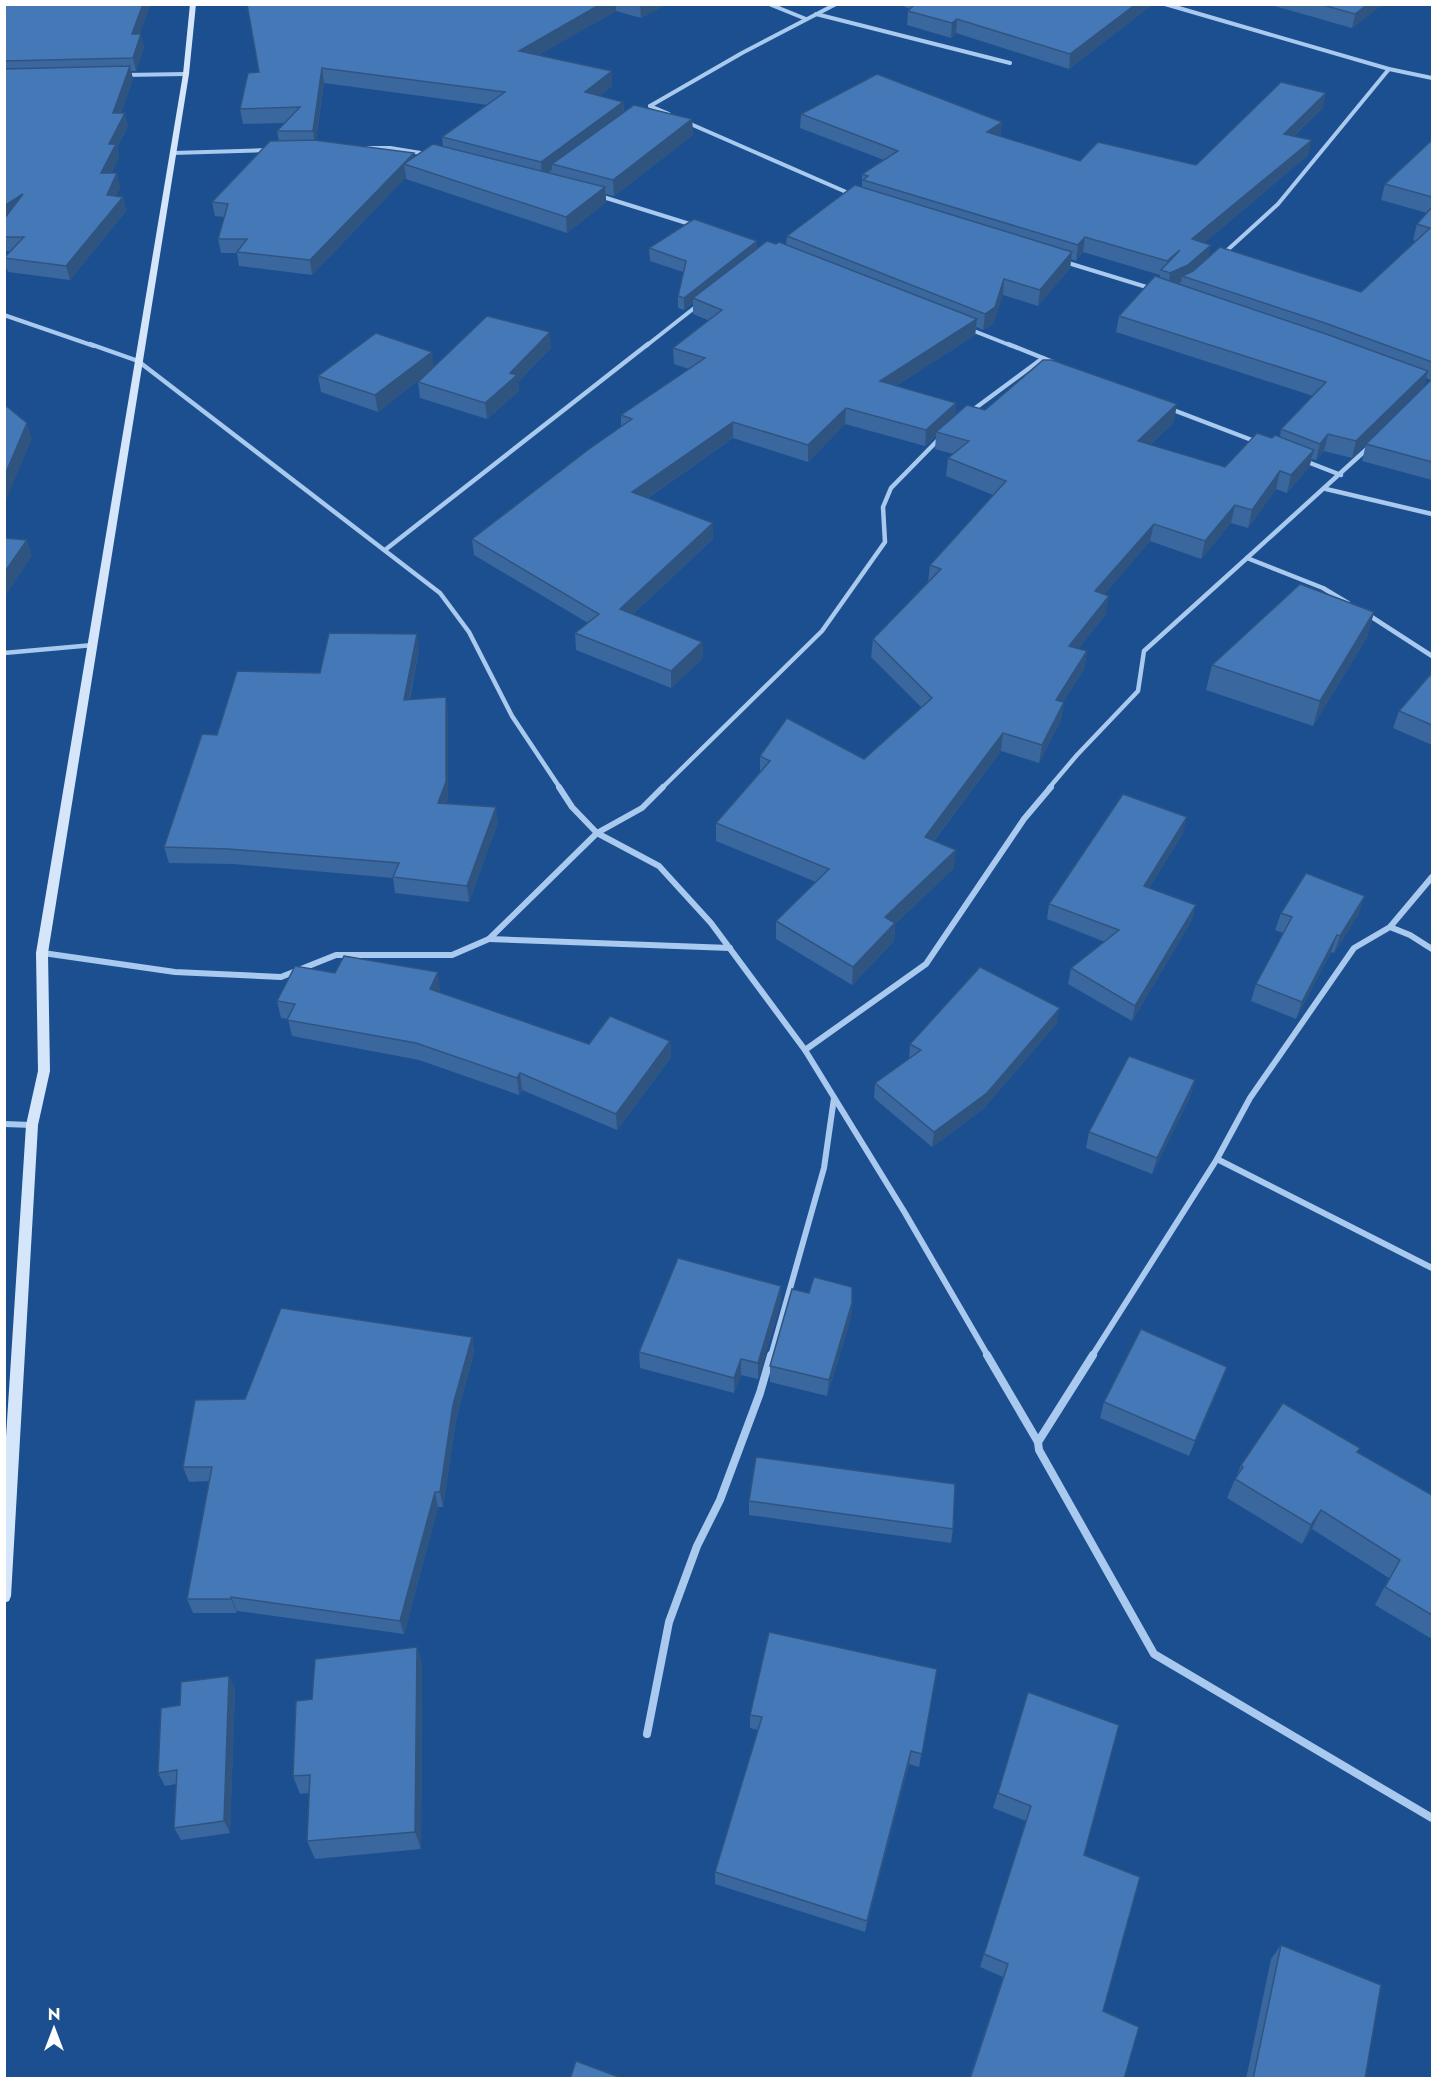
<svg xmlns="http://www.w3.org/2000/svg" width="1437" height="2083" font-family="Jost,sans-serif">
<rect width="100%" height="100%" fill="#1b4f8f"/>
<g fill="none" stroke-linecap="round" stroke-linejoin="round">
<!-- street-far3 -->
<g stroke="#a9c9ee" stroke-width="4">
<path d="M769,4l37,15"/>
<path d="M1165,4l224,65 43,9"/>
<path d="M816,14l194,49"/>
<path d="M124,75l62,-1"/>
<path d="M650,106l19,8"/>
<path d="M650,106l92,-53 94,-49"/>
<path d="M686,122l167,73"/>
<path d="M368,148h22l37,6"/>
<path d="M173,153l95,-3"/>
<path d="M600,196l93,29"/>
<path d="M1222,255l56,-51 111,-135"/>
<path d="M1065,262l88,27"/>
<path d="M4,315l90,31"/>
<path d="M969,329l43,17"/>
<path d="M646,346l52,-41"/>
</g>
<!-- street-far2 -->
<g stroke="#a9c9ee" stroke-width="4.5">
<path d="M90,344l48,17 302,232 29,39 43,84 48,72"/>
<path d="M1008,344l35,14"/>
<path d="M1168,408l89,34"/>
<path d="M970,412l73,-54 10,4"/>
<path d="M1305,461l36,14"/>
<path d="M1326,489l106,25"/>
<path d="M385,550l263,-206"/>
<path d="M1348,603l-25,-15 -76,-30 121,-110"/>
<path d="M1367,614l65,42"/>
<path d="M4,653l89,-8"/>
<path d="M662,788l160,-157 63,-89 -2,-35 8,-19 49,-50"/>
<path d="M1049,788l28,-33 61,-64 6,-40 103,-93"/>
</g>
<!-- street-far1 -->
<g stroke="#a9c9ee" stroke-width="6">
<path d="M559,787l13,20 25,26 62,33 52,57 94,127 100,163 83,143"/>
<path d="M1390,927l20,8 22,14"/>
<path d="M489,939l241,9"/>
<path d="M43,953l132,19 106,5 55,-22h116l37,-16 108,-106 45,-25 21,-21"/>
<path d="M805,1050l121,-86 98,-145 27,-32"/>
<path d="M4,1124l28,1"/>
<path d="M1217,1159l215,109"/>
<path d="M771,1356l53,-188 10,-70"/>
<path d="M1092,1356l125,-197 33,-61 104,-150 36,-21 42,-50"/>
</g>
<!-- street -->
<g stroke="#a9c9ee" stroke-width="8">
<path d="M987,1355l51,87 1,8 115,204 278,164"/>
<path d="M1038,1442l55,-87"/>
<path d="M647,1734l22,-112 28,-76 23,-46 40,-107 11,-38"/>
</g>
<!-- secondary -->
<path fill="#d6e6fa" fill-rule="evenodd" d="M190,4h6l-7,70 -141,879 2,118 -12,54 -27,471 -2,5 -5,2v-135l22,-343 12,-54 -2,-118 147,-879z"/>
</g>
<!-- wall -->
<g fill="#3a679d" fill-rule="evenodd">
<path d="M4,4l136,30 4,13 -8,24h-5l2,8 -12,34 7,13 -11,22 2,10 -8,15 9,14 -4,9 7,1 3,14 -56,69 -62,-8 -4,-11v-4l7,-6h-7z"/>
<path d="M247,4h420l-26,14 -25,-7 -78,44 74,16v15l-12,10 23,6 1,10 68,7 1,16 -79,61 -8,-2v8l-39,31 -161,-54v-2l-94,98 -73,-9 -2,-13h-16l-3,-14 6,-22 -9,-1 -3,-14 67,-61 -2,-10 8,-8 -42,1 -3,-15 19,-37zM324,83l164,22 -46,32 1,9 -29,11 -98,-17z"/>
<path d="M897,4h256l-84,65 -113,-36 -5,5 -44,-13 1,-14 2,-2z"/>
<path d="M1267,4h116l-31,24z"/>
<path d="M1323,108l-29,28 14,19 -104,88 4,14 153,35 54,-51 -2,-1 4,-16 10,-11 -46,-13 4,-16 47,-44v340l-70,-19 4,-17 65,-64 -5,-2 -3,10 -71,70 -28,-7 -8,9 -4,-1 -3,8 -22,26 -11,-4 -28,39 -17,-5 -30,36 -51,-18 -46,53 2,20 -28,35 9,2 -3,18 -21,33h1l-3,18 -22,43 -38,-12 -67,90 20,27 -59,56 -1,17 -42,44 -76,-46v-18l40,-39 -100,-41v-18l44,-50v-17l104,3 57,-52 -50,-50 2,-18 55,-57 2,-17 63,-70 -47,-19 2,-18 5,-4 -18,-5 1,-13 -11,10 -80,-22 -37,38 -75,-24 -85,60 65,41 -80,75 69,28 1,16 -32,30 -95,-38 -1,-17 13,-10 -114,-68 -2,-16 149,-112v-12l68,-46 -15,-5 -1,-16 35,-28 -15,-6v-11l-9,7 -6,-2v-12l5,-24 -33,-11 -1,-13 108,-7v7l19,-4 10,1 1,-9 75,-49v-13l22,-14 -84,-32 1,-14 201,8 -2,14 80,25 116,4zM1083,252l77,23v3l-41,38 -3,16 197,64 -32,33 -1,8 -8,1 -47,29 -75,-22 24,-23 -189,-12 -30,5 1,-12 -60,-17 79,-51 1,-8 7,3 10,-6 10,-29 35,11 32,-38 1,-9 5,2z"/>
<path d="M551,348l-33,34 1,9 -32,28 -67,-21 -2,-16 7,-7 -47,37 -57,-20 -3,-16 116,-9z"/>
<path d="M1374,612l-7,25 -54,89 -107,-36 6,-25z"/>
<path d="M419,649l-9,50 38,14v85l-2,5 52,19 -29,80 -74,-9 -2,-15 -160,-14 -64,-1 -5,-16 53,-112 103,-62z"/>
<path d="M1432,676v69l-39,-17 6,-17z"/>
<path d="M1183,833l-34,55 43,32 -60,101 -64,-37 3,-16 34,-26 -58,-23 2,-15z"/>
<path d="M1281,913h78l-25,40 -3,-1 -35,67 -45,-18 5,-17 27,-51 -8,-3z"/>
<path d="M335,973l105,16 -1,3 150,52 81,-3 1,16 -54,73 -95,-40 -3,5 -100,-35 -127,-24 -4,-17 -7,-1 -4,-17z"/>
<path d="M1057,1023l-73,85 -52,39 -58,-49 1,-15 34,-24 1,-15z"/>
<path d="M1195,1080l-5,17 -38,77 -66,-26 3,-16z"/>
<path d="M809,1293l43,10 -1,15 -24,78 -57,-14v-16z"/>
<path d="M781,1302l-23,77 -17,-4 -7,18 -94,-25 -1,-16z"/>
<path d="M472,1337l2,15 -18,68 -13,87h-5l-34,127 -167,-23v2h-44l-6,-14 22,-118 -20,1 -6,-15 62,-68z"/>
<path d="M1221,1383l-32,73 -89,-38 4,-16z"/>
<path d="M1360,1448l-3,5 75,42v144l-57,-34 14,-27 -77,-49 -10,15 -75,-46 14,-33z"/>
<path d="M749,1501l204,28 -2,14 -202,-28z"/>
<path d="M417,1647l5,19 -1,183 -106,10 -8,-18 2,-48 -9,1 -7,-18 19,-77z"/>
<path d="M937,1669l-18,98 -10,-3 -44,168 -150,-48v-12l43,-142 -8,-2v-13z"/>
<path d="M229,1676l6,13 -5,144 -49,7 -7,-12 2,-44 -11,2 -7,-13z"/>
<path d="M1028,1692l56,163 19,156 21,68h-155l34,-102 -23,-10 46,-146 -33,-13z"/>
<path d="M1281,1945l84,134h-119l25,-120z"/>
</g>
<!-- shaded-wall -->
<g fill="#305480">
<path d="M143,4h8l-16,43 -3,-13z"/>
<path d="M601,4h15v7l-96,55 -1,-15z"/>
<path d="M640,4h27l-26,14z"/>
<path d="M1136,4h17l-84,65 1,-15z"/>
<path d="M1368,4h15l-31,24 3,-14z"/>
<path d="M957,19l-1,14 -5,5 1,-15z"/>
<path d="M141,34l3,13 -8,24 -3,-13z"/>
<path d="M130,66l3,13 -16,47 -4,-13z"/>
<path d="M322,68l2,15 -9,63 -2,-15z"/>
<path d="M612,71v15l-26,21 -1,-15z"/>
<path d="M1326,93l-3,15 -42,40 3,-14z"/>
<path d="M623,102l1,15 -72,47v6l-10,7 -1,-15z"/>
<path d="M125,113l3,13 -11,22 2,10 -14,29 -4,-14 8,-29z"/>
<path d="M692,119l1,16 -79,61 -1,-16z"/>
<path d="M1002,122l-2,15 -13,-5z"/>
<path d="M1312,140l-4,15 -118,100 2,-16z"/>
<path d="M414,153l2,14 -12,-3 2,13 -94,98 -2,-15z"/>
<path d="M117,173l3,14 -10,22 -3,-14z"/>
<path d="M605,187l1,15 -39,31 -1,-16z"/>
<path d="M23,194l-19,28v-16z"/>
<path d="M123,197l3,14 -56,69 -4,-14z"/>
<path d="M1085,237l-2,15 -7,9 2,-16z"/>
<path d="M757,241v12l-64,45v5l-9,7v-12z"/>
<path d="M1211,245l-3,15 -20,18 -6,-2 -1,6 -13,7 2,-16z"/>
<path d="M1072,252l-2,16 -32,38 2,-16z"/>
<path d="M1004,279l-1,16 -10,29 -10,6 2,-16z"/>
<path d="M977,319l-2,16 -96,62 1,-16z"/>
<path d="M550,332l1,16 -33,34 1,9 -32,28 -2,-16 25,-30z"/>
<path d="M432,352l2,16 -56,44 -3,-17z"/>
<path d="M1428,371l-5,17 -71,70 4,-17z"/>
<path d="M956,403l-1,16 -19,13v4l-11,10 1,-16z"/>
<path d="M1177,404l-3,18 -39,37 3,-18z"/>
<path d="M846,408l-1,16 -37,38v-17z"/>
<path d="M733,422v16l-100,70 -1,-16z"/>
<path d="M27,423l5,16 -28,66v-28z"/>
<path d="M1328,434l-4,17 -8,9 4,-16z"/>
<path d="M1314,450l-5,17 -22,26 4,-18z"/>
<path d="M1280,471l-4,18 -28,39 4,-18z"/>
<path d="M1235,505l-4,18 -30,36 4,-18z"/>
<path d="M713,523v16l-93,87v-17z"/>
<path d="M1154,524l-4,17 -58,68 3,-18z"/>
<path d="M27,540l5,16 -28,42v-25z"/>
<path d="M1109,596l-3,18 -40,50 3,-18z"/>
<path d="M1374,612l-7,25 -54,89 7,-25z"/>
<path d="M417,634l2,15 -13,66 -2,-15z"/>
<path d="M702,642l1,16 -32,30v-17z"/>
<path d="M1087,651l-3,18 -31,49 3,-18z"/>
<path d="M446,697l2,16v85l-7,20 -3,-15z"/>
<path d="M1064,702l-3,18 -22,43 3,-18z"/>
<path d="M1003,733l-2,18 -78,104 2,-18z"/>
<path d="M496,807l2,15 -29,80 -2,-16z"/>
<path d="M1187,817l-4,16 -42,68 3,-15z"/>
<path d="M956,850l-2,18 -59,56 -1,17 -42,44 1,-18 32,-50z"/>
<path d="M1365,896l-6,17 -25,40 6,-17z"/>
<path d="M1196,905l-4,15 -60,101 3,-15z"/>
<path d="M1337,935l-6,17 -35,67 6,-17z"/>
<path d="M438,972l2,17 -8,17 -2,-17z"/>
<path d="M1060,1008l-3,15 -73,85 -52,39 2,-15z"/>
<path d="M670,1041l1,16 -54,73 -1,-16z"/>
<path d="M520,1073l2,17 -3,5 -2,-17z"/>
<path d="M1195,1080l-5,17 -38,77 5,-16z"/>
<path d="M781,1286v16l-23,77v-16z"/>
<path d="M852,1303l-1,15 -24,78 2,-16z"/>
<path d="M472,1337l2,15 -18,68 -13,87 -3,-15 13,-87z"/>
<path d="M741,1359v16l-7,18v-15z"/>
<path d="M1227,1367l-6,16 -32,73 6,-15z"/>
<path d="M435,1492l3,15 -34,127 -4,-13z"/>
<path d="M1321,1510l-9,19 -10,15 9,-19z"/>
<path d="M231,1597l6,14v2l-6,-14z"/>
<path d="M417,1647l5,19 -1,183 -6,-17z"/>
<path d="M229,1676l6,13 -5,144 -6,-12z"/>
<path d="M911,1751l-2,13 -44,168 2,-11z"/>
</g>
<!-- building -->
<g fill="#4478b7" stroke="#305480" stroke-width="1.5">
<path d="M4,4h139l-11,30h9l-8,24 -129,3z"/>
<path d="M247,4h354l-82,47 93,20 -27,21 38,10 -82,60 -99,-25 63,-45 -183,-24 -9,63h-36l23,-24 -60,2 8,-36 11,-1z"/>
<path d="M915,4h221l-66,50 -113,-35 -5,4 -44,-12z"/>
<path d="M1319,4h49l-13,10z"/>
<path d="M130,66l-17,47h12l-16,31h7l-15,29h16l-10,22 16,2 -57,69 -62,-8 20,-21h-20v-18l19,-25 -19,12v-137z"/>
<path d="M877,74l125,48 -15,10 93,29 18,-19 98,23 85,-83 45,11 -42,41 28,6 -120,99 19,6 -23,20 -18,8 -9,-3 19,-20 -13,11 -82,-24 -7,8 -215,-65 5,-4 -6,-2 36,-23 -97,-37z"/>
<path d="M634,105l58,14 -79,61 -61,-16z"/>
<path d="M314,140l100,13 -104,107 -73,-8 10,-13h-29l10,-35 -16,-2 58,-61z"/>
<path d="M1432,140v57l-47,-13z"/>
<path d="M433,144l172,43 -39,30 -162,-53z"/>
<path d="M855,185l217,67 -32,38 -36,-11 -9,28 -10,7 -198,-78z"/>
<path d="M1432,207v155l-107,-39 -143,-47 11,-5 27,-24 141,45 69,-64 -13,-4z"/>
<path d="M694,219l63,22 -73,57 -6,-2 8,-35 -37,-13z"/>
<path d="M767,241l9,3 3,-2 198,77 -97,62 76,22 -30,27 -80,-22 -38,37 -75,-23 -101,70 81,31 -93,86 82,33 -31,29 -96,-38 24,-19 -127,-75 117,-90 43,-30 -11,-4 84,-57 -32,-10 49,-38 -29,-12z"/>
<path d="M1155,276l171,58 102,37 -72,70 -28,-7 -8,10 -39,-15 45,-47 -207,-66z"/>
<path d="M487,316l63,16 -40,41 7,2 -32,28 -67,-21z"/>
<path d="M376,333l56,19 -57,43 -57,-19z"/>
<path d="M1043,360h9l125,44 -39,37 87,26 32,-34 15,5 3,-3 39,15 -23,25 -11,-4 -28,39 -17,-5 -30,36 -51,-17 -59,67 14,5 -40,50 18,5 -31,49 8,2 -22,43 -39,-12 -78,104 31,13 -71,67 10,6 -42,44 -77,-46 53,-52 -113,-46 54,-62 -10,-5 27,-38 77,41 68,-61 -59,-59 68,-70 -11,-4 76,-84 -58,-23 21,-17 -33,-9 31,-27 18,5z"/>
<path d="M1432,379v83l-66,-18z"/>
<path d="M4,404l23,19 -23,54z"/>
<path d="M4,538l23,2 -23,33z"/>
<path d="M1300,584l74,28 -54,89 -108,-36z"/>
<path d="M329,633l88,1 -13,66 42,-3v85l-8,21 58,4 -29,79 -74,-9 6,-14 -170,-14 -65,-2 38,-113 15,1 20,-64 83,2z"/>
<path d="M1430,675l2,1v49l-33,-14z"/>
<path d="M1123,794l64,23 -43,69 52,19 -61,101 -64,-38 48,-38 -70,-26z"/>
<path d="M1306,873l59,23 -25,40 -3,-1 -35,67 -46,-18 36,-67 -11,-4z"/>
<path d="M344,956l94,16 -8,17 159,55 21,-28 60,25 -54,73 -96,-41 -3,5 -101,-35 -129,-23 8,-16 -18,-3 18,-35 40,7z"/>
<path d="M980,967l80,41 -73,85 -53,39 -59,-49 46,-33 -11,-6z"/>
<path d="M1129,1056l66,24 -38,78 -68,-26z"/>
<path d="M678,1258l103,28 -23,77 -17,-4 -7,19 -95,-26z"/>
<path d="M814,1277l38,10v16l-23,77 -59,-14 22,-77 17,4z"/>
<path d="M281,1308l191,29 -19,68 -13,87h-5l-35,129 -169,-24v2h-44l25,-132h-29l12,-67 50,-1z"/>
<path d="M1141,1329l86,38 -32,74 -91,-39z"/>
<path d="M1283,1403l77,45 -3,4 75,43v120l-47,-28 15,-27 -79,-50 -10,15 -76,-46 8,-12 -2,-2z"/>
<path d="M756,1457l199,27 -2,45 -204,-28z"/>
<path d="M769,1632l168,37 -15,85 -11,-3 -44,170 -152,-49 47,-155 -12,-2z"/>
<path d="M417,1647l-2,185 -108,9 3,-66 -17,1 3,-75 16,-2 3,-40z"/>
<path d="M229,1676l-5,145 -50,7 3,-58 -19,3 3,-65 19,-3 1,-23z"/>
<path d="M1028,1692l91,33 -35,130 56,22 -37,134 36,16 -15,52h-154l38,-115 -24,-10 47,-148 -33,-13z"/>
<path d="M1281,1945l100,40 -16,94h-112z"/>
<path d="M576,2061l48,18h-54z"/>
</g>
<!-- border -->
<rect width="1437" height="2083" fill="none" stroke="#ffffff" stroke-width="12"/>
<!-- north arrow -->
<g transform="translate(54 2029)" stroke="#1b4f8f" stroke-width="4.5" paint-order="stroke">
<path d="M0-4.5L10 22L0 15L-10 22Z" fill="#ffffff"/>
<text y="-9" font-size="16" font-weight="bold" text-anchor="middle" fill="#ffffff">N</text>
</g>
</svg>
